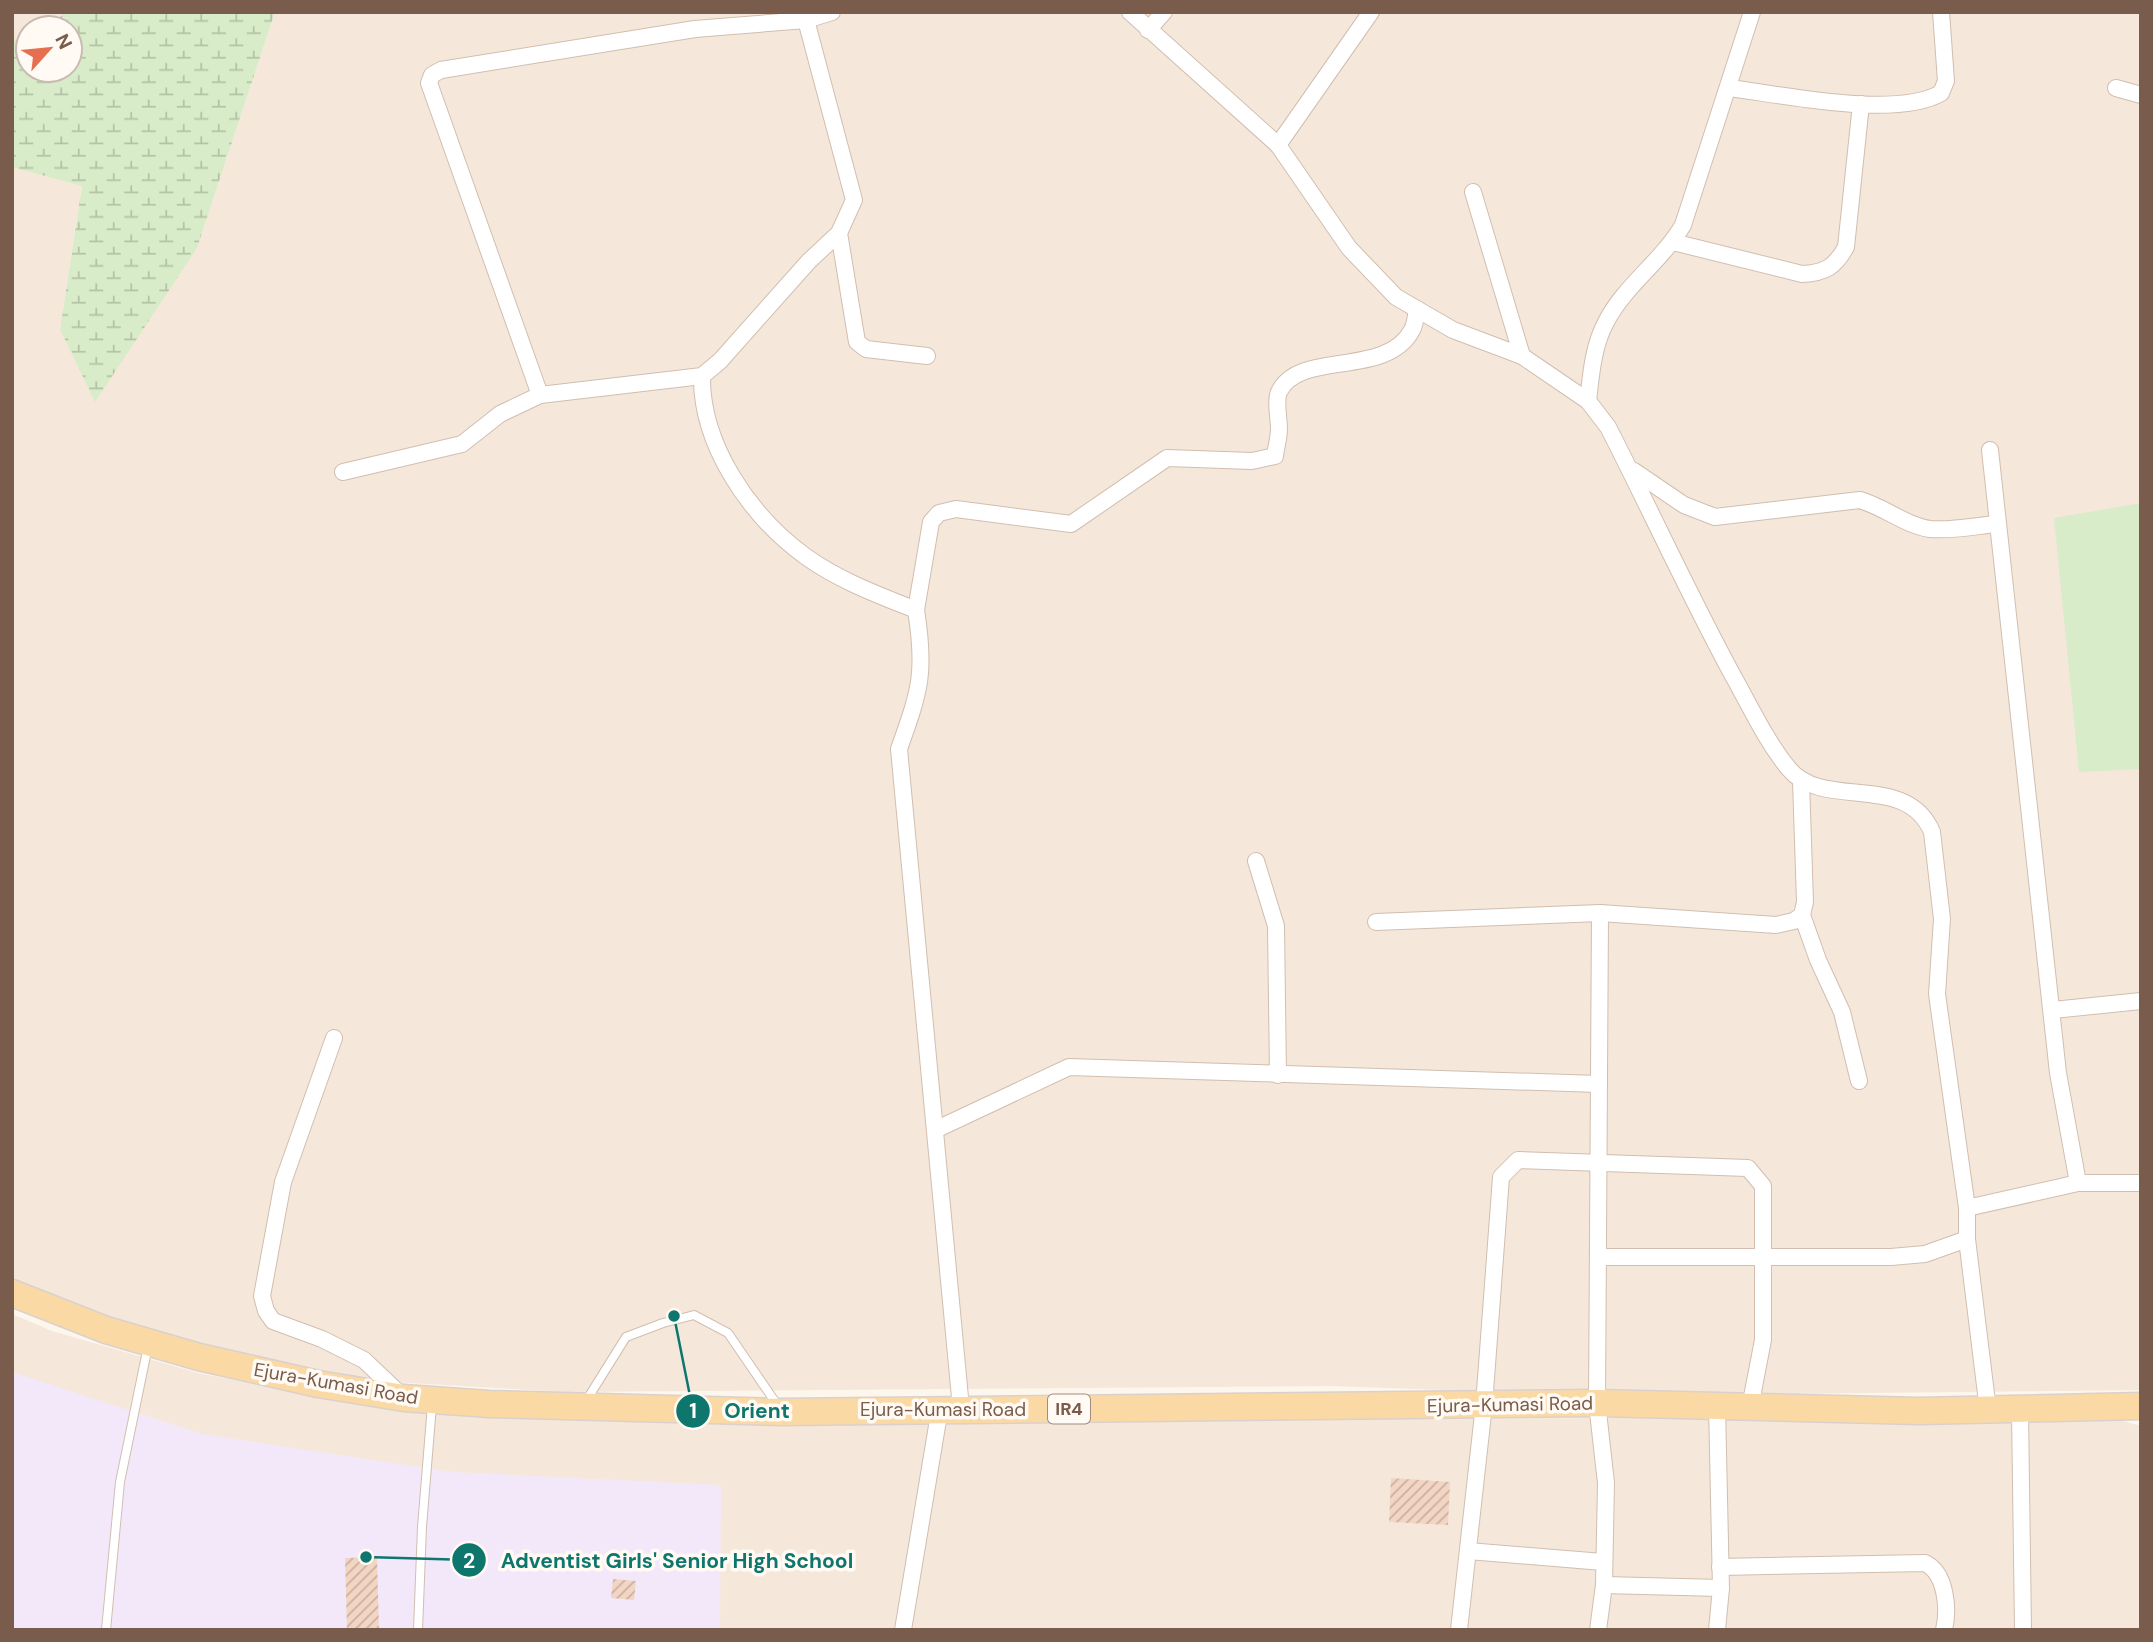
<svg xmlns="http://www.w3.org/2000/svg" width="2153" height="1642" font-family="'DM Sans',sans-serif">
<defs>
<pattern id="wetland-marsh" width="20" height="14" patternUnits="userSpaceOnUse" patternTransform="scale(1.75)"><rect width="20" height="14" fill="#d8ecc9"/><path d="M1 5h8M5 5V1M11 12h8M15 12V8" fill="none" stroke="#b4c2a5"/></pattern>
<pattern id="building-hatch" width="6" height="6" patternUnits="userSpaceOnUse" patternTransform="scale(1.75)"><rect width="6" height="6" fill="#f3d5c3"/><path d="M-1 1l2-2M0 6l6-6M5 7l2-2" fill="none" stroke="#cab0a1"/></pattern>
</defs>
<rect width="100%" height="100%" fill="#fdf6ec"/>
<!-- residential -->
<g fill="#f5e8da">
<path d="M12,12h53l-15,16h-22v12l-16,-1z"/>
<path d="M275,12h1866v1378l-535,6 -274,-10 -766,6 -193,-11 -163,-31 -150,-47 -48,-22v-1114l70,18 -22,144 137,-81z"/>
<path d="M12,1314l40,17 146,42 169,33 97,11 112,3 1533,-3 32,9v204h-2129z"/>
</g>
<!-- education -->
<path fill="#f3e8fa" d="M12,1372l190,62 250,38 269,13 -1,145h-708z"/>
<!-- wetland -->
<path fill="url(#wetland-marsh)" d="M65,12h210l-78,236 -102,154 -35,-73 22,-143 -70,-19v-128l16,1v30h42v-42h-20z"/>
<!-- pitch -->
<path fill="#d8ecc9" d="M2141,503v266l-62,3 -25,-254z"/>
<!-- building -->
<g fill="url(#building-hatch)">
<path d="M1391,1478l59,4 -2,43 -59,-3z"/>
<path d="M377,1557l2,73h-32l-2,-72z"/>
<path d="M613,1579l23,2 -2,19 -23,-2z"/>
</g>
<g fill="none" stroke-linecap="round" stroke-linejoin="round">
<defs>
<g id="service">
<path d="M586,1401l40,-64 37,-14 31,-8 34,18 50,73"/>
<path d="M106,1630l14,-148 28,-136"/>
<path d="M418,1630l4,-103 10,-122"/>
</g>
<g id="minor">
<path d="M1130,12l148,133 71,103 47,49 57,33 69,26 66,45 20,26c42,82 80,166 124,247 18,32 34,67 57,95 35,42 117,2 143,63l10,87 -5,75 30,214v31l21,171"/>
<path d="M1148,30l16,-18"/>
<path d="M1730,88c53,7 166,31 211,5l5,-12 -5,-69"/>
<path d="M2116,88l25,7"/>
<path d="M1278,145l93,-133"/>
<path d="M1473,192l49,164"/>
<path d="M839,233l18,109 9,7 61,7"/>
<path d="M1673,242l129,32c23,-1 33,-7 44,-27l15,-143"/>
<path d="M702,376c-1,69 48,140 103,180 33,24 73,39 111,54 10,63 4,80 -17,139l62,659"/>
<path d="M540,395l-111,-312 3,-8 9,-5 254,-41 111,-9 26,-8"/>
<path d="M1588,401c3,-26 5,-55 18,-79 19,-37 56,-61 77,-97l69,-213"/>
<path d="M1634,471l50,34 31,12 145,-17c24,7 47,26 70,29 21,2 45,-3 66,-5"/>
<path d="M343,472l119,-28 38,-30 40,-19 162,-19 18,-15 89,-100 30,-28 15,-33 -48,-180"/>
<path d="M916,610l15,-88 8,-9 17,-4 115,15 96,-66 85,3 23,-5c1,-9 4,-18 4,-27 0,-10 -4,-28 0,-37 20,-43 107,-13 133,-62 3,-5 4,-14 5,-21"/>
<path d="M1256,861l20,65 2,149"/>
<path d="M1802,915l16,45 24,52 17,69"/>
<path d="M1376,922l224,-9 176,12 18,-4 8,-6 3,-13 -4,-121"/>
<path d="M2053,1010l88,-9"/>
<path d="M334,1038l-51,144 -21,114 4,15 7,10 49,18 42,21 39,37"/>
<path d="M935,1130l134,-63 530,17"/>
<path d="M2078,1183h63"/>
<path d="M1967,1208l111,-25 -20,-110 -68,-623"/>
<path d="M1598,1257h293l34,-3 42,-15"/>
<path d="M2020,1410l3,220"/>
<path d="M1468,1551l135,11"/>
<path d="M1720,1567l205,-4c21,10 24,46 19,67"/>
<path d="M1604,1585l117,3"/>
<path d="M903,1630l37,-222"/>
<path d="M1459,1630l25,-225 17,-228 17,-17 230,8 15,18v154l-13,67"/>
<path d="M1598,1630l6,-45 2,-102 -9,-80 3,-490"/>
<path d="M1717,1630l4,-42 -4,-182"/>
</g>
<path id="primary" d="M12,1293l94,37 93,27 119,27 86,14 85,6 292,8 816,-9 322,8 222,-5"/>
</defs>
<!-- service casing -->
<use href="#service" stroke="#d1beb0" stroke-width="10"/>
<!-- minor casing -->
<use href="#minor" stroke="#d1beb0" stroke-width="18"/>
<!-- primary casing -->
<use href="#primary" stroke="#dad1cd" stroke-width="29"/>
<!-- service -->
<use href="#service" stroke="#fff" stroke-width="8"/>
<!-- minor -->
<use href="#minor" stroke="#fff" stroke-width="16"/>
<!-- primary -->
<use href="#primary" stroke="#fbd9a5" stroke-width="26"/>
</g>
<g text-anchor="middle" stroke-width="7" stroke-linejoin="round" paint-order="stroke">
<!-- shield labels -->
<rect fill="#fffaf3" stroke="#a28b7f" stroke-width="2" x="1048" y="1394.5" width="42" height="29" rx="5"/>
<g font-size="18" font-weight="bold" fill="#7a5c4d">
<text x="1069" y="1415">IR4</text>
</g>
<!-- street labels -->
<g font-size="19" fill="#7a5c4d" stroke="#fffaf3">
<text transform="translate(336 1383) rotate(10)" y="7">Ejura-Kumasi Road</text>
<text transform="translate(1510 1404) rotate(-1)" y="7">Ejura-Kumasi Road</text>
<text x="943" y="1416">Ejura-Kumasi Road</text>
</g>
</g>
<!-- callouts -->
<path fill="none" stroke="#0f766e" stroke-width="2.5" d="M674 1316L693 1411M366 1557L469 1560"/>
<g fill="#0f766e" stroke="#fffaf3" stroke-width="2.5">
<circle cx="674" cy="1316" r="7"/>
<circle cx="366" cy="1557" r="7"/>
<circle cx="693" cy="1411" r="18"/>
<circle cx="469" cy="1560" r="18"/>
</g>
<g font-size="21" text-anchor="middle" font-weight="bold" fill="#fff">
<text x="693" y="1418">1</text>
<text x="469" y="1568">2</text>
</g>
<g font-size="21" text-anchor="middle" font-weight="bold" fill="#0f766e" stroke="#fffaf3" stroke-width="7" stroke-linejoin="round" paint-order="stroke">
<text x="757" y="1418">Orient</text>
<text x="677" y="1568">Adventist Girls' Senior High School</text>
</g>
<!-- border -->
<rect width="2153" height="1642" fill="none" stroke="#7a5c4d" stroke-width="28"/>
<!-- north arrow -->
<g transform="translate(49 49) rotate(63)"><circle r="33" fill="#fffaf3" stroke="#cabbb1" stroke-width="2"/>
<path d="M0-5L12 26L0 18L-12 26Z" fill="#e76f51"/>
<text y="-10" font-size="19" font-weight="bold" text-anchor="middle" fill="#7a5c4d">N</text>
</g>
</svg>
